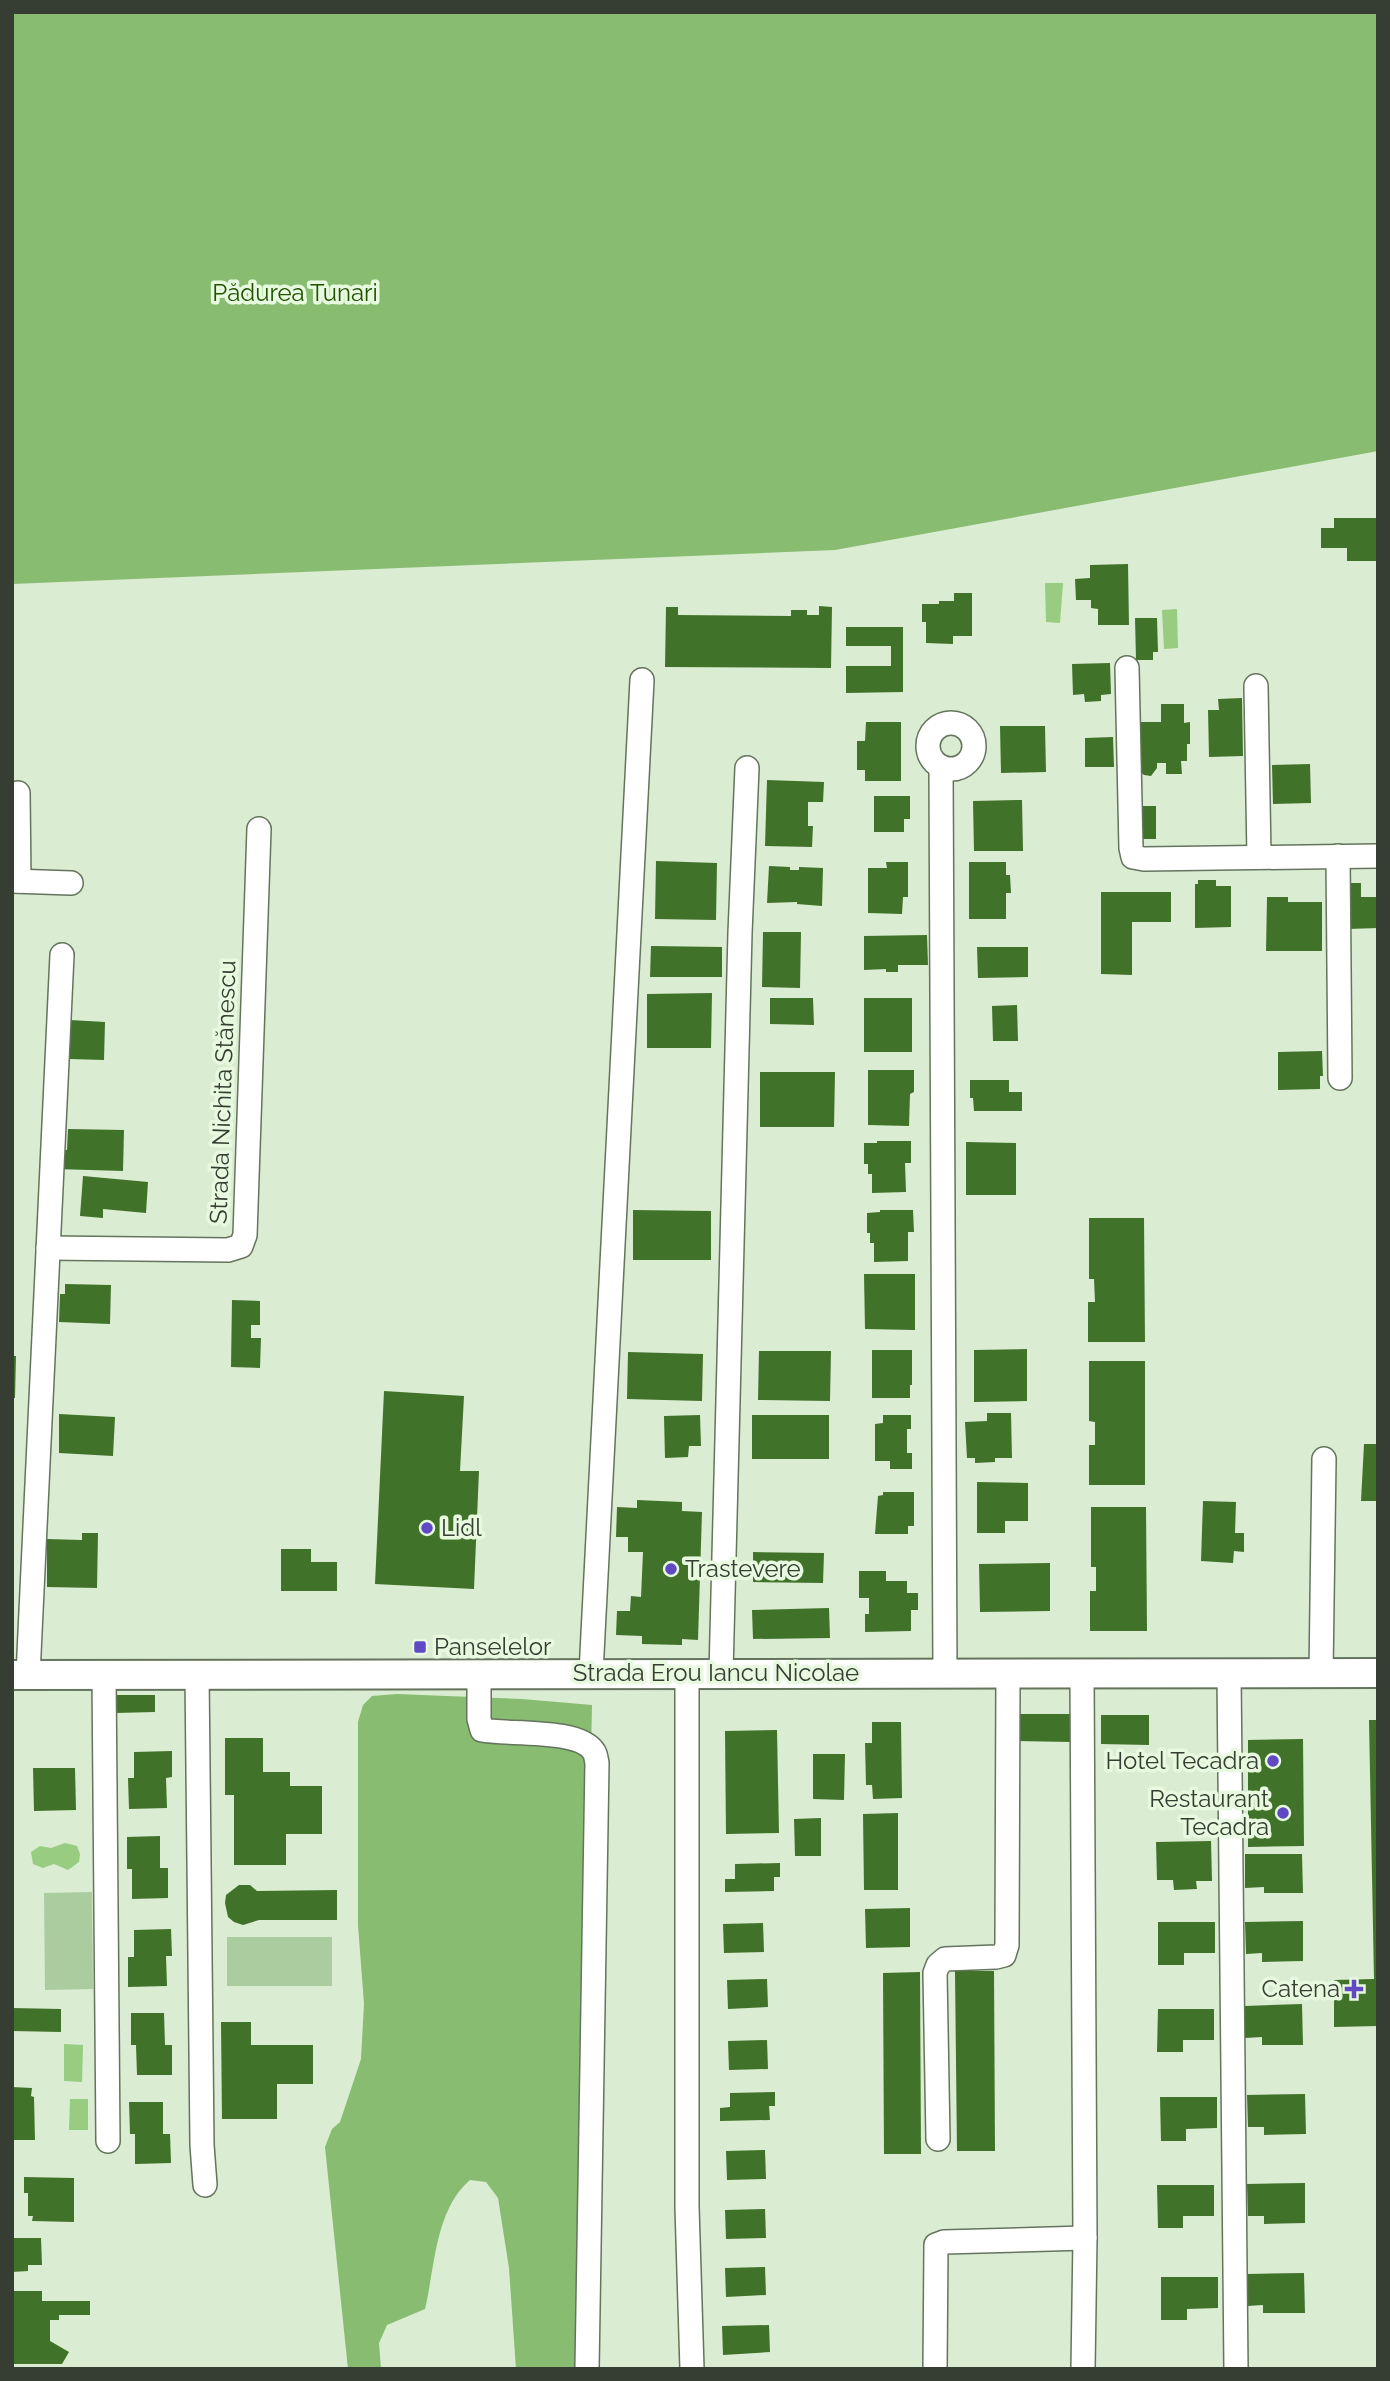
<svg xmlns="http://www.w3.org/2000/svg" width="1390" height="2381" font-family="Raleway,sans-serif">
<rect width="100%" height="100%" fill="#daecd2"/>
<!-- green -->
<g fill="#abcc9e">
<path d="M92,1892l1,97 -48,1 -1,-97z"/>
<rect x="227" y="1937" width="105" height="49"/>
</g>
<!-- forest -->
<g fill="#88bc71">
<path d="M12,12h1366v439l-543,99 -823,34z"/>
<path d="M397,1694l125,5 70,6 -14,664h-62l-7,-101 -11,-70 -12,-16 -16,-2c-35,30 -35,87 -45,129l-38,16 -8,18 2,26h-33l-23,-222 7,-18 8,-7 21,-63 3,-55 -6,-79v-203l5,-17 9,-9z"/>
</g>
<!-- water -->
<g fill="#97cc81">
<path d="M1045,583h18l-3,40 -14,-1z"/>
<path d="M1177,609l1,39 -14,1 -2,-39z"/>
<path d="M65,1843l12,3 3,8 -1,8 -11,8 -14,-6 -11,4 -10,-4 -2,-12 9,-6 11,2z"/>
<path d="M64,2044l19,1 -1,37 -18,-1z"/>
<path d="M70,2099h18v31h-19z"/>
</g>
<!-- building -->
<g fill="#417229">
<path d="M1334,518h44l-1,43h-30v-13h-26v-20h13z"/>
<path d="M1128,564l1,61h-31v-16l-7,-1v-8h-15l-1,-21 15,-1v-13z"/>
<path d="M954,593h18v43h-19v8l-27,-1v-21h-4v-18h17v-3h15z"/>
<path d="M819,606l13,1 -1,61 -166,-1 1,-60h12v8l113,1v-6h16v5h12z"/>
<path d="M1135,618h22l1,34h-5v8h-17z"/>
<path d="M846,627h57v65l-57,1v-27h45v-20h-45z"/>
<path d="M1110,663l1,31 -10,1v6l-16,1 -1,-8 -11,1 -1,-31z"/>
<path d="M1242,698l1,58 -34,1 -1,-47h11l-1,-11z"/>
<path d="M1161,704h23v19l6,-1v22h-3v17h-6l1,13h-16v-11h-9v5l-6,8 -7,-1 -7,-6 -1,-47h25z"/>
<path d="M866,722h35v59h-36v-11h-8v-29h8z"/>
<path d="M1000,726h45l1,46 -45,1z"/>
<path d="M1113,737l1,30h-29v-29z"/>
<path d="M1310,764l1,39 -38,1 -1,-39z"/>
<path d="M767,780l57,2 -1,20h-15v24h5l-1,21 -47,-1z"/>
<path d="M874,796h36v23h-6v13h-30z"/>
<path d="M1022,800l1,51h-49l-1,-50z"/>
<path d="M1135,806h21v33h-20z"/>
<path d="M656,861l61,2 -1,57 -61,-1z"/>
<path d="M886,862h22v35h-5l-1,17 -34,-1v-45h19z"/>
<path d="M969,862h37v13h4l1,18h-5v26h-37z"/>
<path d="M769,866l21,1v3h9v-3l24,1 -1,38 -25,-2v-2l-30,1z"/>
<path d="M1198,880h18v6h15v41l-36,1v-44h3z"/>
<path d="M1344,883h17v14h17v31l-30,1z"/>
<path d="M1101,892h70v30h-39v53l-31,-1z"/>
<path d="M1267,897h21v5h34v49h-56z"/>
<path d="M763,932h38l-1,56 -38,-1z"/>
<path d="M927,935l1,30h-30v7h-12v-3l-22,1v-34z"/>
<path d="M651,946l71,1v30h-72z"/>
<path d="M977,947h51v30l-50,1z"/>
<path d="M712,993l-1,55h-64v-54z"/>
<path d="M770,998h43l1,27 -44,-1z"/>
<rect x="864" y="998" width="48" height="54"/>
<path d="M1017,1005l1,36h-25l-1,-35z"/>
<path d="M70,1020l35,2 -1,38 -35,-1z"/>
<path d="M1322,1051l1,25h-3v13l-42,1v-38z"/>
<path d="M868,1070h46v22l-4,2 -1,32 -41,-1z"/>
<path d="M760,1072h75l-1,55h-74z"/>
<path d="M970,1080h39v12h13v19h-48l-1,-13h-3z"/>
<path d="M68,1129l56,1 -1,41 -67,-2 1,-19h10z"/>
<path d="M877,1141h34v22h-6l1,29 -34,1v-19h-4v-10h-4v-21h13z"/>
<path d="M966,1142l50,1v52h-50z"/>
<path d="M83,1176l65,6 -2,31 -43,-4v9l-23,-2z"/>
<path d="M633,1210l78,1v49h-78z"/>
<path d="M880,1210h33l1,22h-6v29l-34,1v-19h-4v-10h-3v-20l13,-1z"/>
<path d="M1089,1218h55l1,124h-57v-40h7l-1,-23h-5z"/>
<path d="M864,1274h51v56l-50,-1z"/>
<path d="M65,1284l46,1 -1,39 -51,-2 1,-28h5z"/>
<path d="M232,1300l28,1v24h-9v13h10l-1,30 -29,-1z"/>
<path d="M1027,1349v52l-53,1v-52z"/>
<path d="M872,1350h40v35h-2v13h-38z"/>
<path d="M759,1351h72l-1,50 -72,-1z"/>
<path d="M628,1352l75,2 -1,47 -75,-2z"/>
<path d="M12,1356h4l-1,42h-3z"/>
<path d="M1089,1361h56v124h-56v-40h6v-23l-6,-1z"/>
<path d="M384,1391l80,5 -4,75h19l-5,118 -99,-5z"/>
<path d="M987,1413h24l1,45h-17v4l-20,1v-5h-8l-2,-36 22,-1z"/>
<path d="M59,1414l56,3 -2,39 -54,-3z"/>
<path d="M700,1415l1,31h-12l-1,11 -23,1 -1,-42z"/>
<rect x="752" y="1415" width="77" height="44"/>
<path d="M883,1415h28v14h-4v24h5v16h-22v-8h-15v-37l8,-1z"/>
<path d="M1364,1444h14v57h-17z"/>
<path d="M977,1482l51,1v38h-23v12h-28z"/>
<path d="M883,1492h31v34h-6v8h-33l3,-38 5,-1z"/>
<path d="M637,1500l45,2v9l20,1 -4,128 -16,-1v6l-40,-1v-8l-26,-1 1,-24h13l1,-15 10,1 2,-45h-15v-15h-12l1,-30 20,1z"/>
<path d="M1203,1501l33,1 -1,31h9v19l-10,-1 -1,12 -32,-2z"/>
<path d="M1091,1507h55l1,124h-57v-40h6v-24h-5z"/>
<path d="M82,1533h16l-1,55 -50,-1v-48l35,1z"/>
<path d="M281,1549h30v13h26v29h-56z"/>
<path d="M753,1552l71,1 -1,30 -70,-1z"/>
<path d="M1050,1563v48l-70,1 -1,-48z"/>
<path d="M859,1571h27v10h21v12h11v17h-7v21l-46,1v-18h4v-16h-10z"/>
<path d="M829,1608l1,30 -77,1 -1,-29z"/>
<path d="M115,1695h40v17l-40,1z"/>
<path d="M1017,1714h55l-1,28 -55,-1z"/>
<path d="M1101,1715h48v30l-48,-1z"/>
<path d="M1369,1720h9v306l-44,1v-47l40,-1z"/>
<path d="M872,1722h29l1,76 -29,1 -1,-14h-6l-1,-42h7z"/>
<path d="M777,1730l2,103 -53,1 -1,-103z"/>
<path d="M225,1738h38v34h27v14h32v48h-36v31h-52v-70h-9z"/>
<path d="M1303,1739l1,107 -56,1v-107z"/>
<path d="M172,1751v26l-6,1 1,30 -38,1 -1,-31h6v-26z"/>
<path d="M813,1754h32l-1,46 -31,-1z"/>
<path d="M33,1768h42l1,42 -42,1z"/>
<path d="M898,1813v77h-34l-1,-76z"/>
<path d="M821,1818v38h-26l-1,-37z"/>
<path d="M160,1836v32h8v30l-36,1v-30h-5v-32z"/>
<path d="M1211,1841l1,40h-16l1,8 -23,1 -1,-10h-16l-1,-38z"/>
<path d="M1245,1854h57l1,39h-39v-6l-19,1z"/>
<path d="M780,1863v14h-6v14l-49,1v-13h10v-15z"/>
<path d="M239,1885h11l7,6 80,-1v30h-78l-16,5 -9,-3 -6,-5 -3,-14 1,-8z"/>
<path d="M910,1908v39l-44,1 -1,-39z"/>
<path d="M1303,1921v40l-41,1v-9l-16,1 -1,-32z"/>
<path d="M1158,1922h57v31h-31v12h-26z"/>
<path d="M763,1923l1,29 -40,1 -1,-29z"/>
<path d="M171,1929l1,27h-6l1,30 -39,1v-30h6v-27z"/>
<path d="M955,1971h39l1,180h-38z"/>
<path d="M920,1972l1,182h-37l-1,-181z"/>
<path d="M767,1979l1,28 -40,2 -1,-29z"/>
<path d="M1302,2004l1,41h-41v-8l-17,1v-32z"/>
<path d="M12,2008l49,1v23l-49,-1z"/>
<path d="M1158,2009h56v31h-31v12h-26z"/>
<path d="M131,2013h33l1,32h7v30h-35l-1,-30h-5z"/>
<path d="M221,2022h30v23h62v39h-36v35h-55z"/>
<path d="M767,2040l1,29 -39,1 -1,-29z"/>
<path d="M12,2087l20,1 -1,8 3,1 1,43h-23z"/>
<path d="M775,2092v14h-6l1,14 -50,1v-13l10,-1v-14z"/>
<path d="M1305,2094l1,40 -42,1v-8h-16l-1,-32z"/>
<path d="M1160,2097h57v31l-31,1v12h-25z"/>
<path d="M129,2102h34v32h7l1,29 -36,1v-30h-5z"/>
<path d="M765,2150l1,29 -39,1 -1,-29z"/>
<path d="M24,2177l50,1v44l-42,-1 1,-5h-5v-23h-4z"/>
<path d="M1305,2183v40l-41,1v-8h-16l-1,-32z"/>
<path d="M1157,2185h57v31h-31v12h-25z"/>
<path d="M765,2209l1,29 -40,1 -1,-29z"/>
<path d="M12,2238h29l1,27h-14v6l-16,1z"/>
<path d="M765,2267l1,28 -40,2 -1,-29z"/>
<path d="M1304,2273l1,40h-42v-8l-16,1v-32z"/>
<path d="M1161,2277h57v31l-31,1v11h-26z"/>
<path d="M12,2291h30v10h48v14h-31v5h-9v21l19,11 -7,12h-50z"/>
<path d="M769,2325l1,27 -47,3 -1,-29z"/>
</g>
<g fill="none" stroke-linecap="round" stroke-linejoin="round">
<defs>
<g id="minor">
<path d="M1127,668l4,180 2,9 11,2 234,-3"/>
<path d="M1256,686l3,171"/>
<circle cx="951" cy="746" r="23"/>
<path d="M941,767l4,907"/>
<path d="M18,793l1,88"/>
<path d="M1338,856l2,222"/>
<path d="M12,881l59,2"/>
<path d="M48,1248l180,2 13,-4 4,-11 14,-406"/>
<path d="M479,1673v46l3,11c26,5 98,-2 112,22 2,3 2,7 3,11l-10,606"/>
<path d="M591,1673l51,-993"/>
<path d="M721,1673l19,-740 7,-165"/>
<path d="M197,1674l5,471 3,40"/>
<path d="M687,1674v533l5,162"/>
<path d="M1082,1674l3,564 -2,131"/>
<path d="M1229,1674l7,695"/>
<path d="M1321,1674l3,-215"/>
<path d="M28,1675l34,-720"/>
<path d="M104,1675l4,466"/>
<path d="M938,2139l-3,-166 3,-8 7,-6 51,-2 8,-2 3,-10 1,-271"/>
<path d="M935,2369l1,-124 8,-3 141,-4"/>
</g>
<path id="tertiary" d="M12,1675l1366,-2"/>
</defs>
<!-- minor casing -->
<use href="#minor" stroke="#64745d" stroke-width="26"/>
<!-- tertiary casing -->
<use href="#tertiary" stroke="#64745d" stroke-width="32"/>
<!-- minor -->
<use href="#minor" stroke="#fff" stroke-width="23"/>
<!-- tertiary -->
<use href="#tertiary" stroke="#fff" stroke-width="28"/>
</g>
<!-- markers -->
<g fill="#6049c2" stroke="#e7f9df" stroke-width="2.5">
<circle cx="427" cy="1528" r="7"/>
<circle cx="671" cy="1569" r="7"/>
<rect x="413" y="1640" width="14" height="14" rx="3.5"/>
<circle cx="1273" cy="1761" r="7"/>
<circle cx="1283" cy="1813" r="7"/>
<path d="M1350.5 1978.5h7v7h7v7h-7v7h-7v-7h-7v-7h7z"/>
</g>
<g text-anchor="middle" stroke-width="7" stroke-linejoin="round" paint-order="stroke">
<!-- park labels -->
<g font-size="24" fill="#225200" stroke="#e7f9df">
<text x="295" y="301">Pădurea Tunari</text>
</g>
<!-- street labels -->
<g font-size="24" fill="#363d33" stroke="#e7f9df">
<text transform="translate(223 1092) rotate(-88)" y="8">Strada Nichita Stănescu</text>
<text x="716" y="1681">Strada Erou Iancu Nicolae</text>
</g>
<!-- poi labels -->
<g font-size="24" fill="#363d33" stroke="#e7f9df" text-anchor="start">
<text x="441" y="1536">Lidl</text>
<text x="685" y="1577">Trastevere</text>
<text x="434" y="1655">Panselelor</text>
<text x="1259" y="1769" text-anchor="end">Hotel Tecadra</text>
<text x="1269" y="1807" text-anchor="end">Restaurant<tspan x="1269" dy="28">Tecadra</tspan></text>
<text x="1340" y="1997" text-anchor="end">Catena</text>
</g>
</g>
<!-- border -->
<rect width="1390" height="2381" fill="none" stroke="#363d33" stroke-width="28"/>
</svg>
